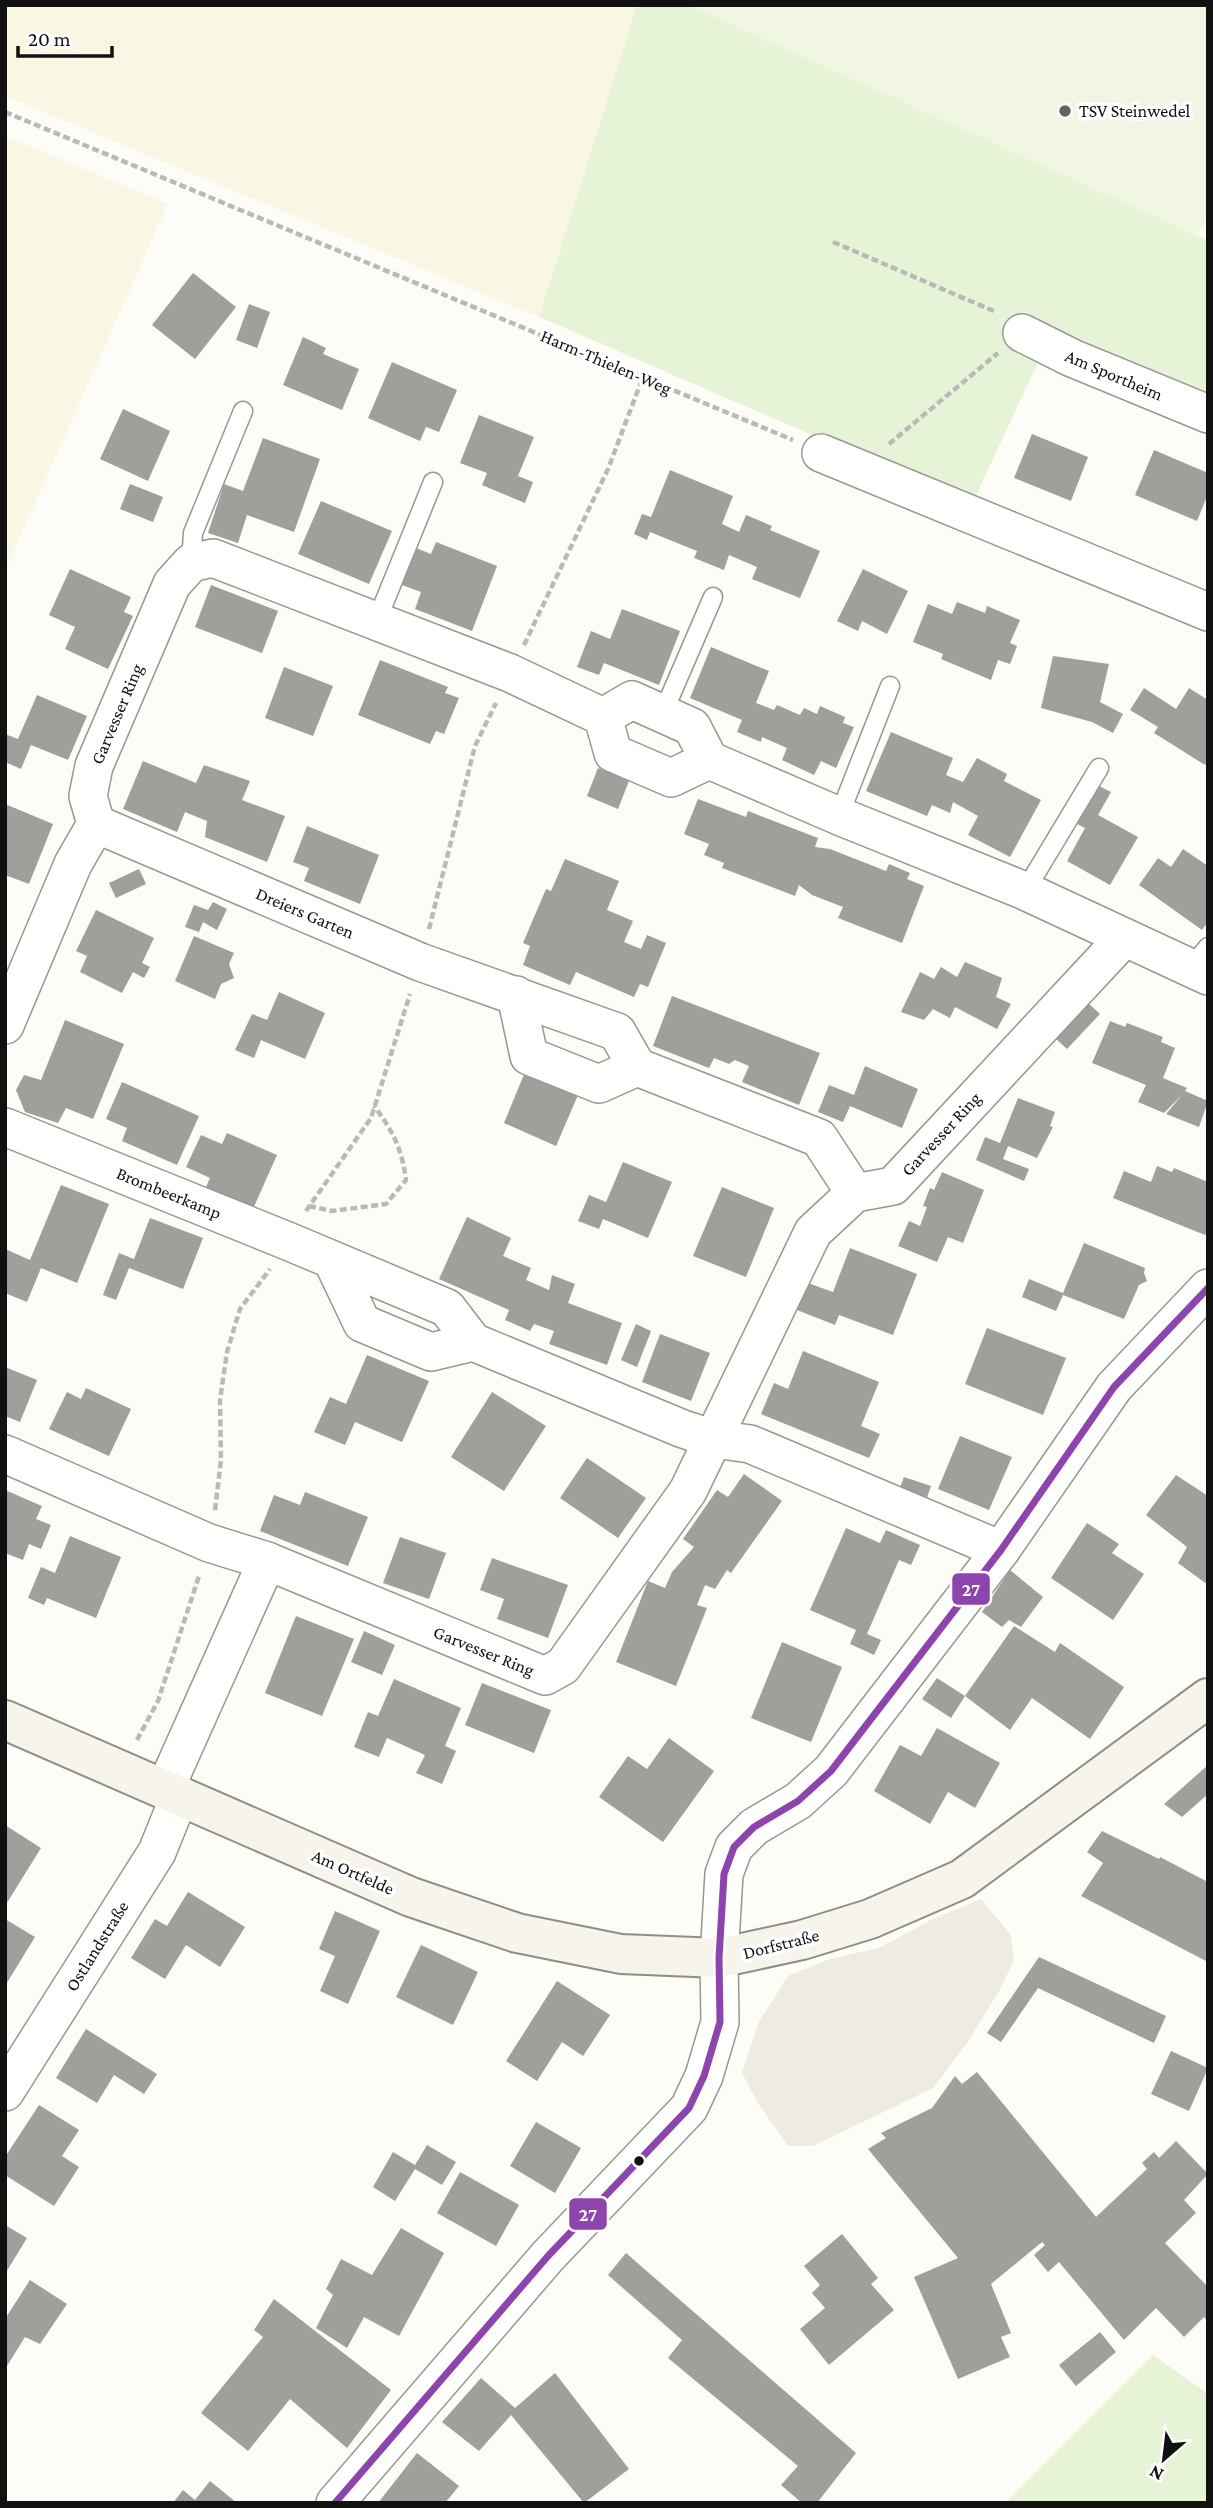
<svg xmlns="http://www.w3.org/2000/svg" width="1213" height="2508" font-family="'Crimson Pro',serif">
<rect width="100%" height="100%" fill="#fdfcf7"/>
<!-- farmland -->
<g fill="#f9f7e4">
<path d="M5,5h632l-98,312 -534,-221z"/>
<path d="M5,136l163,68 -163,366z"/>
</g>
<!-- green -->
<g fill="#e7f3d7">
<path d="M637,5h53l518,235v154l-154,-66 -82,176 -433,-187z"/>
<path d="M1153,2355l55,39v109h-203z"/>
</g>
<!-- pitch -->
<path fill="#f0f6e1" d="M690,5h518v212l-10,19z"/>
<!-- plaza -->
<path fill="#edebe2" d="M981,1899l30,36 3,24 -12,27 -33,54 -36,48 -120,58h-25l-30,-43 -16,-30 17,-51 29,-46 42,-17 49,-11 52,-28z"/>
<!-- building -->
<g fill="#a19f9c">
<path d="M193,273l43,34 -41,52 -43,-34z"/>
<path d="M249,304l21,8 -13,36 -21,-8z"/>
<path d="M303,337l23,11 -3,6 36,15 -17,41 -59,-25z"/>
<path d="M392,362l65,28 -18,42 -13,-5 -6,14 -52,-23z"/>
<path d="M123,409l47,22 -22,50 -48,-22z"/>
<path d="M479,415l55,22 -16,39 15,6 -8,21 -43,-18 5,-12 -27,-10z"/>
<path d="M1032,434l56,23 -17,44 -57,-23z"/>
<path d="M263,438l57,21 -26,73 -47,-17 -9,28 -30,-10 16,-49 19,7z"/>
<path d="M1154,450l54,23v21l-11,27 -62,-26z"/>
<path d="M670,470l63,26 -11,28 17,8 7,-17 26,11 -2,4 50,21 -20,47 -48,-19 5,-12 -28,-12 -5,15 -30,-12 3,-7 -47,-19 -3,8 -13,-6 8,-20 9,3z"/>
<path d="M130,484l33,13 -10,25 -33,-13z"/>
<path d="M321,501l71,30 -23,53 -71,-30z"/>
<path d="M436,542l61,24 -25,65 -57,-22 6,-17 -19,-7 14,-37 15,6z"/>
<path d="M70,569l61,28 -7,15 9,4 -25,53 -43,-20 10,-22 -26,-12z"/>
<path d="M863,569l45,22 -21,43 -25,-13 -4,10 -21,-10z"/>
<path d="M211,585l67,26 -16,42 -67,-26z"/>
<path d="M957,602l28,11 2,-7 33,14 -10,23 7,3 -7,18 -12,-4 -7,20 -50,-21 2,-5 -30,-12 15,-38 24,10z"/>
<path d="M622,609l58,22 -21,54 -55,-22 -5,12 -22,-8 14,-36 19,8z"/>
<path d="M711,647l58,24 -13,32 18,7 3,-5 23,10 4,-7 13,6 3,-8 25,11 -2,6 11,4 -18,41 -15,-7 -7,14 -32,-15 5,-12 -25,-11 -1,5 -24,-10 5,-12 -52,-22z"/>
<path d="M1053,656l56,8 -9,38 23,12 -10,19 -21,-11 -51,-14z"/>
<path d="M380,660l68,27 -3,6 14,5 -15,36 -8,-3 -6,13 -72,-29z"/>
<path d="M284,667l49,19 -20,50 -48,-18z"/>
<path d="M1144,688l32,21 13,-21 19,12v60l-3,5 -51,-32 4,-6 -28,-17z"/>
<path d="M37,695l50,21 -19,44 -37,-15 -10,24 -16,-7v-28l13,5z"/>
<path d="M891,732l62,26 -7,17 17,7 14,-24 30,16 -3,7 37,19 -31,57 -42,-22 10,-19 -25,-14 -3,11 -18,-8 -5,11 -61,-25z"/>
<path d="M143,761l53,22 8,-18 46,16 -8,19 43,16 -18,46 -62,-25 2,-16 -22,-9 -8,20 -54,-23z"/>
<path d="M598,768l31,13 -11,28 -31,-13z"/>
<path d="M1099,786l12,6 -13,23 40,22 -28,48 -43,-24 18,-33 -8,-4z"/>
<path d="M698,799l48,18 2,-6 70,27 -3,9 15,2 56,22 3,-7 21,9 -3,6 17,7 -22,57 -64,-25 5,-11 -31,-12 -13,-10 -4,11 -73,-28 2,-5 -20,-8 5,-11 -25,-10z"/>
<path d="M5,804l48,20 -24,60 -24,-9z"/>
<path d="M307,826l72,29 -19,49 -56,-23 5,-13 -16,-6z"/>
<path d="M1183,849l25,17v56l-6,8 -63,-45 19,-27 13,9z"/>
<path d="M565,859l54,22 -12,29 26,11 -9,21 17,7 6,-14 19,8 -18,44 -8,-3 -6,13 -58,-25 -6,13 -47,-20 7,-19 -7,-3 23,-54 5,2z"/>
<path d="M139,869l7,15 -30,14 -7,-15z"/>
<path d="M213,902l14,7 -10,21 -14,-8 -4,10 -14,-5 9,-22 14,5z"/>
<path d="M96,910l58,28 -12,25 8,4 -6,11 -11,-6 -11,21 -42,-21 7,-16 -11,-5z"/>
<path d="M194,936l40,17 -5,11 5,14 -13,6 -6,15 -40,-18z"/>
<path d="M965,962l37,16 -6,19 15,7 -14,25 -42,-22 -5,11 -17,-9 -9,11 -23,-8 19,-40 14,7 7,-12 16,10z"/>
<path d="M279,992l46,21 -20,46 -44,-19 -7,18 -19,-8 17,-36 15,6z"/>
<path d="M672,996l148,57 -21,52 -57,-23 7,-16 -14,-6 -6,4 -15,-6 -5,10 -56,-22z"/>
<path d="M1088,1003l12,11 -33,35 -12,-11z"/>
<path d="M65,1020l59,24 -31,75 -27,-11 -8,15 -33,-11 -9,-22 8,-15 17,5z"/>
<path d="M1110,1021l15,6 2,-4 36,14 -2,5 14,6 -12,30 24,10 -2,3 23,10 -9,26 -33,-13 16,-19 -18,18 -26,-11 8,-17 -54,-22z"/>
<path d="M865,1066l53,23 -16,39 -52,-22 -7,16 -25,-10 11,-27 25,10z"/>
<path d="M525,1072l53,23 -22,51 -52,-23z"/>
<path d="M122,1082l77,34 -22,49 -55,-24 5,-13 -21,-9z"/>
<path d="M1018,1098l37,14 -5,14 3,1 -16,31 -29,-12 -5,13 26,10 -5,12 -48,-21 9,-23 15,6z"/>
<path d="M227,1133l50,22 -24,54 -47,-22 4,-9 -24,-11 15,-32 21,9z"/>
<path d="M623,1162l49,20 -24,56 -45,-19 -4,10 -21,-8 11,-26 17,7z"/>
<path d="M1157,1166l15,6 2,-4 34,14v48l-3,5 -92,-37 11,-27 27,11z"/>
<path d="M942,1172l42,18 -21,53 -15,-6 -11,25 -39,-16 11,-25 11,5 7,-19 -4,-1 7,-18 4,2z"/>
<path d="M61,1185l48,19 -32,79 -36,-15 -14,34 -22,-9v-44l25,11z"/>
<path d="M722,1187l52,21 -28,69 -53,-21z"/>
<path d="M467,1217l44,21 -8,18 28,12 -5,12 23,10 3,-15 23,9 -7,19 54,20 -15,42 -58,-21 5,-13 -20,-7 -4,7 -25,-11 4,-10 -70,-31z"/>
<path d="M150,1218l53,20 -20,51 -54,-21 -13,32 -13,-5 16,-42 15,6z"/>
<path d="M1084,1243l61,25 -1,5 3,8 -8,4 -15,34 -61,-24 -7,16 -34,-14 7,-18 34,14z"/>
<path d="M850,1248l67,26 -24,61 -54,-20 -4,10 -38,-15 11,-27 25,9z"/>
<path d="M636,1324l15,7 -14,36 -16,-7z"/>
<path d="M987,1328l79,30 -23,57 -78,-31z"/>
<path d="M660,1334l50,19 -19,48 -49,-19z"/>
<path d="M803,1351l76,31 -18,44 19,8 -11,24 -108,-44 13,-31 14,6z"/>
<path d="M367,1355l62,26 -27,61 -47,-20 -10,23 -31,-13 16,-35 16,7z"/>
<path d="M5,1367l32,13 -17,42 -15,-6z"/>
<path d="M86,1388l45,21 -22,47 -60,-27 18,-37 14,7z"/>
<path d="M492,1392l54,34 -42,65 -53,-34z"/>
<path d="M960,1436l52,21 -23,53 -51,-21z"/>
<path d="M587,1458l59,40 -28,40 -58,-40z"/>
<path d="M744,1474l38,27 -51,72 -4,-3 -12,19 -10,-4 -8,20 10,3 -31,78 -60,-24 32,-81 17,7 7,-16 22,-25 -11,-8 34,-49 11,7z"/>
<path d="M1176,1475l32,21v89l-30,-22 9,-16 -41,-32z"/>
<path d="M904,1477l27,9 -6,17 -27,-10z"/>
<path d="M5,1490l37,16 -6,13 15,6 -10,24 -12,-5 -6,16 -18,-7z"/>
<path d="M305,1492l63,25 -20,49 -88,-35 14,-36 26,10z"/>
<path d="M1087,1523l32,21 -7,9 32,21 -31,46 -62,-42z"/>
<path d="M846,1528l34,15 6,-13 34,15 -9,20 -12,-5 -32,74 14,6 -7,15 -24,-11 6,-14 -46,-20z"/>
<path d="M70,1536l51,21 -25,61 -49,-20 -3,7 -16,-7 13,-31 14,6z"/>
<path d="M400,1537l46,16 -17,46 -46,-16z"/>
<path d="M492,1558l76,27 -20,53 -51,-19 7,-20 -24,-9z"/>
<path d="M1010,1570l33,27 -22,30 -12,-7 -7,7 -20,-15z"/>
<path d="M296,1616l58,23 -32,77 -57,-23z"/>
<path d="M1014,1626l41,26 5,-9 64,44 -34,52 -58,-41 -22,32 -45,-34 -14,22 -29,-19 15,-21 28,18z"/>
<path d="M364,1631l31,14 -13,30 -31,-13z"/>
<path d="M782,1642l60,25 -31,75 -60,-24z"/>
<path d="M394,1679l67,29 -16,38 11,5 -14,33 -26,-11 9,-18 -38,-17 -8,19 -25,-10 14,-35 10,4z"/>
<path d="M482,1683l69,27 -17,43 -69,-28z"/>
<path d="M937,1728l63,35 -25,45 -27,-16 -18,32 -56,-33 26,-46 21,11z"/>
<path d="M669,1738l45,33 -51,71 -64,-45 29,-41 19,13z"/>
<path d="M1208,1765v29l-26,23 -18,-13z"/>
<path d="M5,1825l36,23 -36,58z"/>
<path d="M1102,1831l57,28 1,-2 48,25v80l-127,-66 22,-33 -16,-11z"/>
<path d="M188,1892l57,35 -25,40 -34,-22 -21,34 -34,-21 24,-39 12,7z"/>
<path d="M335,1911l45,20 -32,73 -28,-13 15,-35 -16,-7z"/>
<path d="M5,1919l30,18 -30,49z"/>
<path d="M421,1945l57,27 -25,53 -57,-28z"/>
<path d="M1039,1957l127,59 -12,27 -116,-55 -37,54 -14,-9z"/>
<path d="M557,1981l53,34 -27,41 -21,-14 -25,39 -31,-20z"/>
<path d="M86,2029l71,45 -13,20 -30,-19 -17,28 -41,-25z"/>
<path d="M1171,2051l37,17 -19,43 -38,-17z"/>
<path d="M977,2072l119,145 51,-48 -5,-6 12,-11 5,6 17,-17 32,33 -24,26 12,13 -31,30 43,44v35l-4,-5 -20,20 -28,-29 -32,32 -65,-78 -11,10 -14,-17 11,-10 -3,-3 -51,42 20,49 -10,4 9,20 -52,22 -44,-102 44,-19 -90,-109 18,-11 -5,-5 51,-25 23,-32 7,8z"/>
<path d="M39,2105l40,25 -17,26 17,11 -25,39 -49,-31v-18z"/>
<path d="M536,2122l45,26 -26,45 -45,-27z"/>
<path d="M427,2145l29,17 -14,23 -27,-16 -20,32 -22,-14 20,-35 22,13z"/>
<path d="M460,2172l59,33 -23,41 -59,-33z"/>
<path d="M5,2225l22,13 -22,36z"/>
<path d="M401,2228l43,25 -45,83 -35,-19 -17,31 -31,-20 17,-33 -7,-6 15,-30 31,16z"/>
<path d="M842,2234l36,44 -7,6 23,26 -65,55 -29,-36 25,-21 -13,-15 8,-8 -16,-19z"/>
<path d="M626,2253l230,200 -39,50h-15l-21,-18 17,-19 -130,-108 14,-18 -74,-65z"/>
<path d="M30,2280l37,24 -27,40 -15,-7 -20,32v-50z"/>
<path d="M274,2299l117,91 -44,58 -57,-49 -42,52 -47,-38 62,-76 -9,-7z"/>
<path d="M1100,2332l16,20 -40,34 -17,-21z"/>
<path d="M555,2373l74,96 -45,34 -73,-88 -32,36 -37,-29 39,-44 34,30z"/>
<path d="M417,2453l42,33 -14,17h-67z"/>
<path d="M210,2481l27,22h-64l10,-13 12,10z"/>
</g>
<g fill="none" stroke-linecap="round" stroke-linejoin="round">
<defs>
<g id="lane">
<path d="M191,563l2,-30 50,-122"/>
<path d="M377,620l56,-138"/>
<path d="M663,713l50,-116"/>
<path d="M839,816l51,-130"/>
<path d="M1025,891l74,-123"/>
<path d="M1190,969l18,-22"/>
</g>
<g id="street">
<path d="M1022,333l50,25 136,56"/>
<path d="M821,453l387,159"/>
<path d="M603,717l10,36 58,25 38,-18"/>
<path d="M96,824l324,138 197,70 20,35 182,71 36,55"/>
<path d="M516,995l13,61 70,28 38,-17"/>
<path d="M5,1025l68,-161 23,-40 -8,-28 6,-30 78,-182 19,-21 22,-5 297,115 93,44 29,-17 60,27 17,33 130,56 186,75 183,85"/>
<path d="M5,1127l285,115 157,66 26,34 210,87 31,10 36,5 251,106"/>
<path d="M332,1260l30,63 69,29 42,-10"/>
<path d="M5,1454l204,89 58,18 278,115 18,-10 125,-175 125,-259 42,-39 38,-7 231,-248"/>
<path d="M165,1789l102,-228"/>
<path d="M5,2092l152,-240 23,-57"/>
<path d="M335,2503l213,-247 141,-148 15,-32 16,-54 -1,-64 5,-84 10,-27 20,-20 44,-26 33,-30 170,-221 113,-163 94,-99"/>
</g>
<path id="secondary" d="M5,1720l406,177 106,36 104,21 98,4 83,-18 68,-21 92,-40 246,-181"/>
</defs>
<!-- lane casing -->
<use href="#lane" stroke="#979795" stroke-width="21"/>
<!-- street casing -->
<use href="#street" stroke="#979795" stroke-width="40"/>
<!-- secondary casing -->
<use href="#secondary" stroke="#8e8d8b" stroke-width="42"/>
<!-- path -->
<g stroke="#b9b9b8" stroke-width="4.5" stroke-dasharray="7 3.5" stroke-linecap="butt">
<path d="M5,112l788,328"/>
<path d="M833,242l163,70"/>
<path d="M889,444l109,-91"/>
<path d="M524,645l84,-176 35,-92"/>
<path d="M429,929l46,-183 21,-43"/>
<path d="M309,1206l23,5 54,-7 20,-24c-4,-31 -13,-49 -32,-74"/>
<path d="M306,1211l65,-93 39,-124"/>
<path d="M215,1510l6,-50 -1,-60 7,-48 13,-43 30,-40"/>
<path d="M137,1740l21,-39 41,-125"/>
</g>
<!-- lane -->
<use href="#lane" stroke="#fffffe" stroke-width="18"/>
<!-- street -->
<use href="#street" stroke="#fffffe" stroke-width="37"/>
<!-- secondary -->
<use href="#secondary" stroke="#f6f4eb" stroke-width="38"/>
<defs>
<path id="bus-1" d="M335,2503l213,-247 141,-148 15,-32 16,-54 -1,-64 5,-84 10,-27 20,-20 44,-26 33,-30 170,-221 113,-163 94,-99"/>
</defs>
<!-- bus-1 casing -->
<use href="#bus-1" stroke="#fff" stroke-width="12"/>
<!-- bus-1 -->
<use href="#bus-1" stroke="#8e44ad" stroke-width="7"/>
</g>
<!-- markers -->
<circle fill="#646362" stroke="#fff" stroke-width="2.5" cx="1065" cy="111" r="7"/>
<circle fill="#111" stroke="#fff" stroke-width="2.5" cx="639" cy="2161" r="6"/>
<g text-anchor="middle" stroke-width="7" stroke-linejoin="round" paint-order="stroke">
<!-- poi labels -->
<g font-size="18" fill="#111" stroke="#fff" text-anchor="start">
<text x="1079" y="117">TSV Steinwedel</text>
</g>
<!-- street labels -->
<g font-size="18" fill="#111" stroke="#fff">
<text transform="translate(606 362) rotate(23)" y="6">Harm-Thielen-Weg</text>
<text transform="translate(1114 375) rotate(23)" y="6">Am Sportheim</text>
<text transform="translate(117 714) rotate(-67)" y="6">Garvesser Ring</text>
<text transform="translate(305 913) rotate(23)" y="6">Dreiers Garten</text>
<text transform="translate(941 1134) rotate(-47)" y="6">Garvesser Ring</text>
<text transform="translate(169 1193) rotate(22)" y="6">Brombeerkamp</text>
<text transform="translate(484 1651) rotate(22)" y="6">Garvesser Ring</text>
<text transform="translate(353 1872) rotate(24)" y="6">Am Ortfelde</text>
<text transform="translate(781 1944) rotate(-14)" y="6">Dorfstraße</text>
<text transform="translate(97 1946) rotate(-58)" y="6">Ostlandstraße</text>
</g>
</g>
<g stroke="#fff" stroke-width="2.5">
<rect x="951" y="1572" width="40" height="34" rx="7" fill="#8e44ad"/>
<rect x="568" y="2197" width="40" height="34" rx="7" fill="#8e44ad"/>
</g>
<g font-size="19" text-anchor="middle" font-weight="bold" fill="#fff">
<text x="971" y="1596">27</text>
<text x="588" y="2221">27</text>
</g>
<!-- border -->
<rect width="1213" height="2508" fill="none" stroke="#111111" stroke-width="14"/>
<!-- north arrow -->
<g transform="translate(1164 2459) rotate(208)" stroke="#ffffff" stroke-width="5" paint-order="stroke">
<path d="M0-5L12 26L0 18L-12 26Z" fill="#111111"/>
<text y="-10" font-size="19" font-weight="bold" text-anchor="middle" fill="#111111">N</text>
</g>
<!-- scale -->
<path d="M18 46v10h94v-10" fill="none" stroke="#111111" stroke-width="3.5"/>
<text x="28" y="46" font-size="21" fill="#111111" stroke="#ffffff" stroke-width="5" paint-order="stroke">20 m</text>
</svg>
